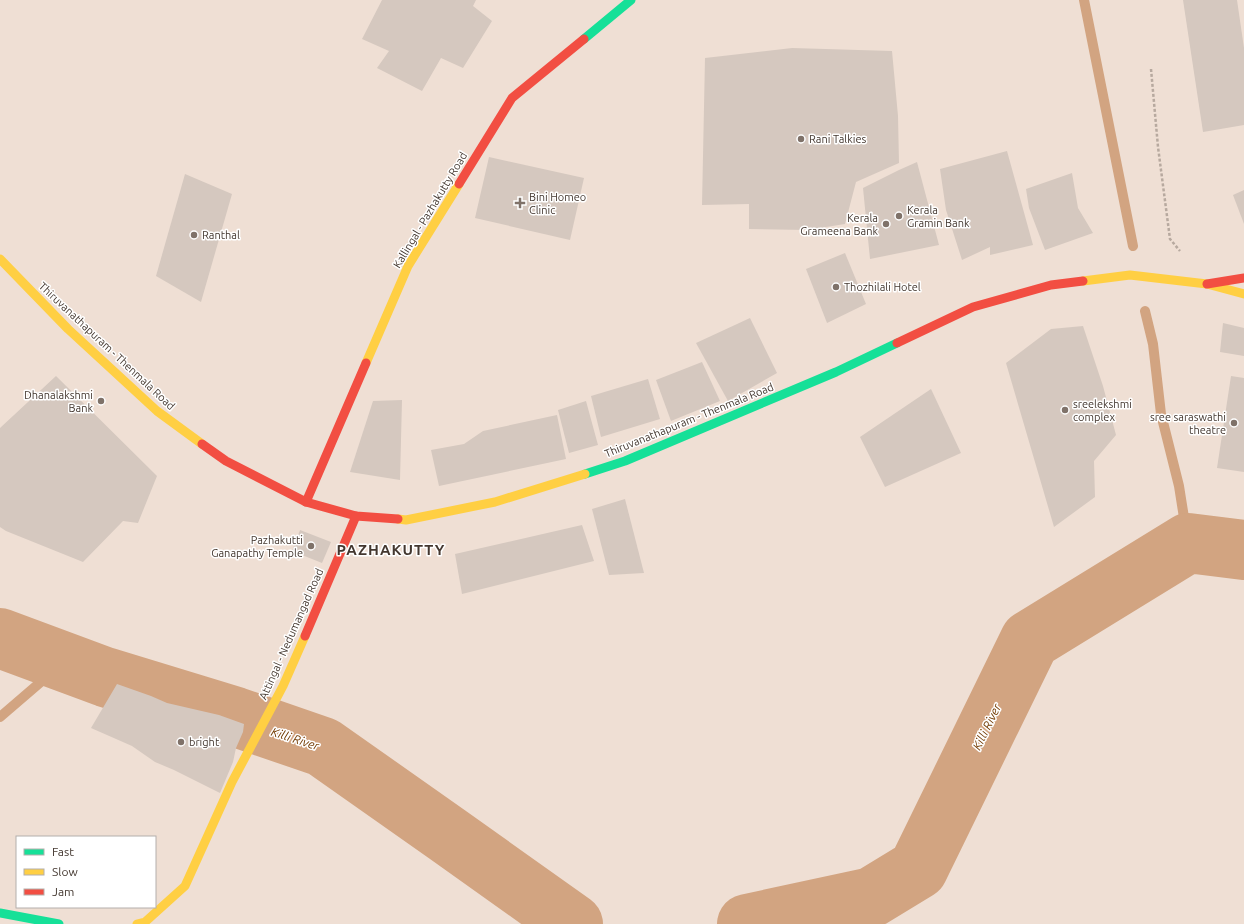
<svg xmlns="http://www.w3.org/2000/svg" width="1244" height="924" font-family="Ubuntu,sans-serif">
<rect width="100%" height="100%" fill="#efdfd4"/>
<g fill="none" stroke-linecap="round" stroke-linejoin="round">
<!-- stream -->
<g stroke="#d2a481" stroke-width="10">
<path d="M1084,0l49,246"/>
<path d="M1145,311l8,33 8,70 18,72 9,57"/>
<path d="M0,717l64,-55"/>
</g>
<!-- river -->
<g stroke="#d2a481" stroke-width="60">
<path d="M0,638l105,39 131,40 87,30 125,88 125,89"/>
<path d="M747,924l125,-27 46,-28 112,-229 158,-97 56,7"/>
</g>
</g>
<!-- building -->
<g fill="#d5c8bf">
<path d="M382,0h94l-3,6 19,15 -29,47 -22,-10 -19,33 -45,-23 12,-17 -27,-12z"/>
<path d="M1183,0h54l7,48v77l-41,7z"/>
<path d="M792,48l100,3 6,65 1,47 -43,19 -11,42 -38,6 -58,-1v-25l-47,1 3,-147z"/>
<path d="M1007,151l26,94 -43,10v-8l-28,13 -16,-50 -6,-41z"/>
<path d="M489,157l95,21 -14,62 -95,-22z"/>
<path d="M917,162l22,83 -69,14 -7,-71 36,-18z"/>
<path d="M1072,173l6,35 15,25 -48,17 -16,-42 -3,-19z"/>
<path d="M185,174l47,20 -31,108 -45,-26z"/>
<path d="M1244,190v34l-11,-29z"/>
<path d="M845,253l21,51 -39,19 -21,-54z"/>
<path d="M750,318l27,55 -49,28 -32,-58z"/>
<path d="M1223,323l21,5v28l-24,-4z"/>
<path d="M1083,326l20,60 13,49 -22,26 1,36 -41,30 -48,-164 45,-34z"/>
<path d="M702,362l18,39 -49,20 -15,-41z"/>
<path d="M56,376l101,100 -19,47 -15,-2 -40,41 -77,-31 -6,-4v-99z"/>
<path d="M1231,376l13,2v94l-27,-4z"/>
<path d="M648,379l12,40 -59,18 -10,-41z"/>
<path d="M931,389l30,64 -76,34 -25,-50z"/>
<path d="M402,400l-2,80 -50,-8 23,-71z"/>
<path d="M586,401l12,44 -29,8 -11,-43z"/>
<path d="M557,415l9,44 -127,27 -8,-36 33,-6 19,-13z"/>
<path d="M625,499l19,74 -35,2 -17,-66z"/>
<path d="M582,525l12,36 -132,33 -7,-40z"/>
<path d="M300,530l31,12 -9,21 -30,-12z"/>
<path d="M117,684l34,12 16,7 52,12 25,9 -1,8 -7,16 -3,14 -13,31 -46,-23 -19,-8 -23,-16 -41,-18z"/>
</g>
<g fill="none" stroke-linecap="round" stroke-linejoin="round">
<!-- path -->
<path stroke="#b7a99f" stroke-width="2.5" stroke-dasharray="3 2" stroke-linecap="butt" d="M1151,69l7,78 12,92 10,12"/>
<!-- fast -->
<g stroke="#16e098" stroke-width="9">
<path d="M584,39l47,-39"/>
<path d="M585,474l40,-13 211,-89 61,-29"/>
<path d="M0,913l59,11"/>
</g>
<!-- slow -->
<g stroke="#ffcf43" stroke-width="9">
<path d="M0,259l68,70 89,82 45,33"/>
<path d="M1083,281l47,-6 77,9 37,10"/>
<path d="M366,363l42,-97 51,-82"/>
<path d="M398,519l8,1 89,-18 90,-28"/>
<path d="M137,924l8,-2 40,-36 47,-104 51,-96 22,-50"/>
</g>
<!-- jam -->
<g stroke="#f24e42" stroke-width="9">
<path d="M459,184l53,-86 72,-59"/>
<path d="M1207,284l37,-6"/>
<path d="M897,343l76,-36 78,-22 32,-4"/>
<path d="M202,444l24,17 80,41 50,14 42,3"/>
<path d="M306,502l60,-139"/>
<path d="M305,636l51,-120"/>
</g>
</g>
<!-- markers -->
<g fill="#7f7269" stroke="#fff" stroke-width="1.5">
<circle cx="801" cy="139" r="4"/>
<path d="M518 197h4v4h4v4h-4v4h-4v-4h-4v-4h4z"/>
<circle cx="899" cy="216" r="4"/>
<circle cx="886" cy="224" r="4"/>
<circle cx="194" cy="235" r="4"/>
<circle cx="836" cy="287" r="4"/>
<circle cx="101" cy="401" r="4"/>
<circle cx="1065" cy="410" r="4"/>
<circle cx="1234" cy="423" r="4"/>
<circle cx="311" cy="546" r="4"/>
<circle cx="181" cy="742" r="4"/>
</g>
<g text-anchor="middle" stroke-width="3" stroke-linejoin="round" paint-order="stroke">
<!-- poi labels -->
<g font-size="11" fill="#43372f" stroke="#fff" text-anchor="start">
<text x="809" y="143">Rani Talkies</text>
<text x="529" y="201">Bini Homeo<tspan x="529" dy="13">Clinic</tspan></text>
<text x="907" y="214">Kerala<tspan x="907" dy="13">Gramin Bank</tspan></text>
<text x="878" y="222" text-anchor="end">Kerala<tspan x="878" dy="13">Grameena Bank</tspan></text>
<text x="202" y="239">Ranthal</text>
<text x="844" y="291">Thozhilali Hotel</text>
<text x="93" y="399" text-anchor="end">Dhanalakshmi<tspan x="93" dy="13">Bank</tspan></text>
<text x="1073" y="408">sreelekshmi<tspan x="1073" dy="13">complex</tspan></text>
<text x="1226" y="421" text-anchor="end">sree saraswathi<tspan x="1226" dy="13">theatre</tspan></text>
<text x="303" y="544" text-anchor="end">Pazhakutti<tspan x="303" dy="13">Ganapathy Temple</tspan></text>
<text x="189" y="746">bright</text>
</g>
<!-- street labels -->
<g font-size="11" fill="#43372f" stroke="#fff">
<text transform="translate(430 210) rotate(-59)" y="4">Kallingal - Pazhakutty Road</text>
<text transform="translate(107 346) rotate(43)" y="4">Thiruvanathapuram - Thenmala Road</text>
<text transform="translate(689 420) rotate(-22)" y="4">Thiruvanathapuram - Thenmala Road</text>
<text transform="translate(291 634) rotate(-66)" y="4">Attingal - Nedumangad Road</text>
</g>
<!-- water labels -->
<g font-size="12" font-style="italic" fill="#723a00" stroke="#fff">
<text transform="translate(987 727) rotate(-64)" y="4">Killi River</text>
<text transform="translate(295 739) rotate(18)" y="4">Killi River</text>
</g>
<!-- district labels -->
<g font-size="15" font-weight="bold" letter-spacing="1" fill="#43372f" stroke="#fff">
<text x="391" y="555">PAZHAKUTTY</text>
</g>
</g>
<!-- legend -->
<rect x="16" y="836" width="140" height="72" fill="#ffffff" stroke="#b4afac"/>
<rect x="24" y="849" width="20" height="6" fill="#16e098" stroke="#b4afac"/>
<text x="52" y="856" font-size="12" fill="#43372f">Fast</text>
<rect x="24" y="869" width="20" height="6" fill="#ffcf43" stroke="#b4afac"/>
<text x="52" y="876" font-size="12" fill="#43372f">Slow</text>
<rect x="24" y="889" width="20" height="6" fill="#f24e42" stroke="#b4afac"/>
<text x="52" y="896" font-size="12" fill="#43372f">Jam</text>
</svg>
